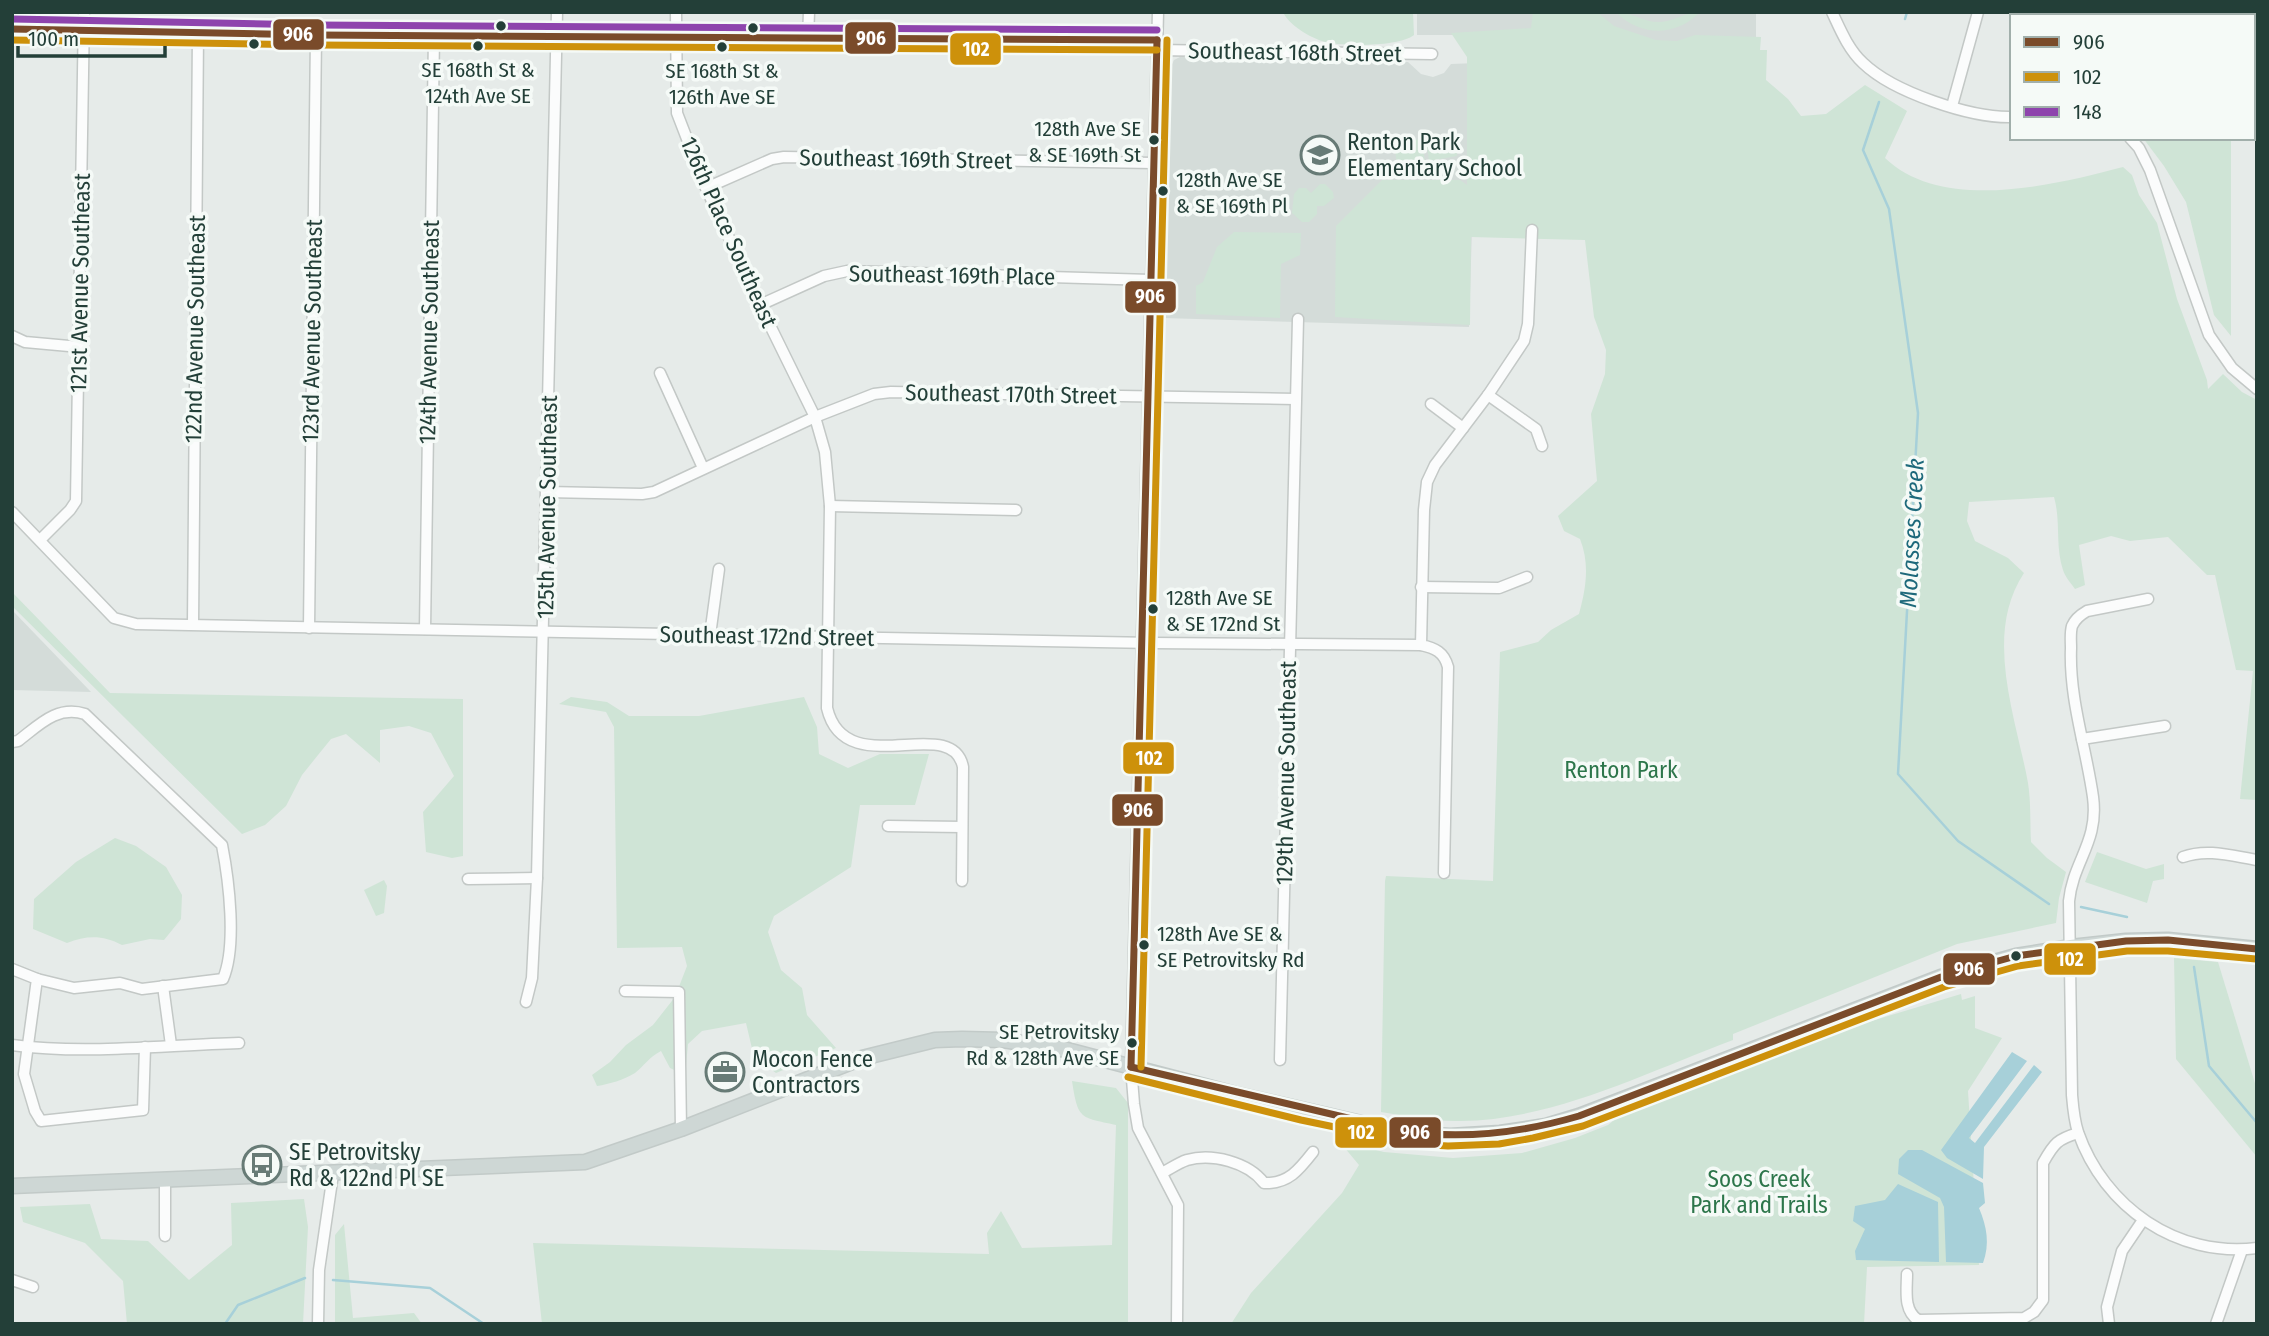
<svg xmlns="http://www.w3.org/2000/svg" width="2269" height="1336" font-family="'Fira Sans Condensed',sans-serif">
<rect width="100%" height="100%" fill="#e6ebe9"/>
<!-- built -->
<g fill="#d4dcd9">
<path d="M1417,12h339v38l-289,-15h-50z"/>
<path d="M1180,57l228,5 13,12 12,3 11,-4 7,-9 26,-1 -8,264 -306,-9 5,-245 6,-13z"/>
<path d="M12,610l79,82 -79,-2z"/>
</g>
<!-- green -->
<g fill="#cfe4d6">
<path d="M1283,12h130l1,23c-15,12 -74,12 -92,6 -13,-4 -34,-17 -39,-29z"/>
<path d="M1533,12h64l17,14 42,14 21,1 18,-6 66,2 -1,13h7l-1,30 22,19 13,17 25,-2 39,-29 42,26 -22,47c57,55 170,27 238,9l9,8 7,20 18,28 20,76 30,81 1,9 15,-15 19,18 15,8v400l-17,-1 13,-128 -17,-1 -21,-95h-8l-39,-38 -38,4 -19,-5 -32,9 6,40 -10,4c-4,-6 -10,-12 -12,-19 -8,-24 -2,-49 -9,-73l-85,5 -2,19 8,20 33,17 16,15c-41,62 -8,144 4,210 3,19 2,39 3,59l16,16 19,14 -7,26 -3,25 -99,21 -224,90v6c-86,32 -179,80 -272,81 -27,1 -54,-5 -80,-9l4,-231 1,-5 107,5 7,-229 38,-10 13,-12 28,-16c7,-26 11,-50 1,-75l-16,-8 -6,-15 39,-35 -6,-67 14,-40 1,-24 -12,-33 -9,-77 -114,-3 -1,88 -135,-8 1,-91 46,-46h78l7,5v-128l-16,-24 80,-5z"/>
<path d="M1616,12c16,0 28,11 45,10 14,-1 24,-10 39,-10 -24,25 -60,25 -84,0z"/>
<path d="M2058,12h199v23h-4v-19h-195z"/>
<path d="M1454,134l3,22 -28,5 -3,-23z"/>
<path d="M2143,138h88v198l-17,-21 -28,-113 -22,-36z"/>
<path d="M1421,139l4,22 -28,4 -3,-22z"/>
<path d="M1320,184h5l8,8 1,6 -10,8h-7v8l-8,8h-7l-10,-9 2,-19 5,-6h7l5,5z"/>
<path d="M1234,232l67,1 -1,22 -19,9 -1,54 -84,-4v-28l7,-4 14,-35z"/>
<path d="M12,592l98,101 353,6v157l-11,2 -26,-6 -3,-40 31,-36 -23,-43 -22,-7 -29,4v33l-34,-29 -15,5 -13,16 -16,20 -16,31 -21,19 -23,9 -230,-228z"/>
<path d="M571,697l36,5 22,14h70l105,-19 13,30 2,27 29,14 32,-14h49l-14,51h-55l-9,62 -77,49 -6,16 13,38 21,18 5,27 29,33 -60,25 -22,-16 -8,-34 -44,8 -14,13 -3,31 -15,-7 -9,-17c-12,6 -17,15 -26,22 -12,7 -25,11 -38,13l-5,-11 18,-13 16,-17 27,-20 22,-28 12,-31 -5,-19 -65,1 -3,-221 -8,-15 -47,-8z"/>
<path d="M115,838l21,8 30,21 16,28 -1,24 -17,21 -14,-1 -28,6c-19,-10 -35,-10 -55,-2l-34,-14 1,-30 42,-37z"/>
<path d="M2097,852l49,17 18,-5v15l-11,2 -6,22 -62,-21z"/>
<path d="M384,880l3,6 -3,27 -8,3 -12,-26z"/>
<path d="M2174,958l44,4 39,128v67l-81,-98z"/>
<path d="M1961,994l1,6 13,-4v32l27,10 -34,53 11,174 -112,2 -3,57h-633l20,-31 91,-100 17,-28 -20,-24 45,11 69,6 69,-5 53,-15 33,-13 48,-39z"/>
<path d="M1072,1081l44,7 12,15v221h-586l-9,-81 456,11 -2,-21 14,-22 21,37 90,-3 4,-120c-36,-8 -38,-5 -44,-44z"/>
<path d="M304,1199l4,28 -5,97h-176l-4,-43 -38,-38 -62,-21 -3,-15 70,-3 11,35 47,2 41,39 43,-35 -1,-42z"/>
<path d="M344,1224l9,94 61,-5 8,11h-87v-89z"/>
</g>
<!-- water -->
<g fill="#a7d0d9">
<path d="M2012,1052l15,9 -58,77 6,5 59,-78 8,7 -58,75 -1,32 -36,-21 -6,-8z"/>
<path d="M1908,1150h14l61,33 2,20 -6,5c8,19 11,36 4,55l-37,-1 -2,-55 -4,-9 -42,-24 1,-15z"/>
<path d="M1898,1184l40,18 1,60 -83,-2 -1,-9 10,-22 -12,-8 2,-15 30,-6z"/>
</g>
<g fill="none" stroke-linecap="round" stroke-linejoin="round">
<!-- stream -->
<g stroke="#a7d0d9" stroke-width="2.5">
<path d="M1905,19l2,-7"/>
<path d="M1879,102l-16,48 26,59 29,204 -20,361 60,67 91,63"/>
<path d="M2081,907l46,10"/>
<path d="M2194,967l15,99 48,57"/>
<path d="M333,1280l97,8 54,36"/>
<path d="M225,1324l13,-19 67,-27"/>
</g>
<defs>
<g id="minor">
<path d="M676,12l1,101 29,75 54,117 55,112 10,35 5,54 -3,202c18,76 125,4 136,59l-1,114"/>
<path d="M1158,12l-27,1055 3,37 4,24 40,77 -1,119"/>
<path d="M1832,12c8,17 16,37 31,51 30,29 107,55 149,54"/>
<path d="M12,29l304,6 841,5"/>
<path d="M808,38l1,-26"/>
<path d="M1157,50l275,4"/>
<path d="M1952,106l26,-94"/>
<path d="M2130,138l9,10 11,22 59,165 23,33 25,21"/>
<path d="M706,188l66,-29 12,-2 370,6"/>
<path d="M760,305l64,-29 23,-5 304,9"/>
<path d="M12,336l13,6 55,5"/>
<path d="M660,373l43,95"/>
<path d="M1488,395l48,34 6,17"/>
<path d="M1431,404l32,24"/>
<path d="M547,492l95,2 12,-2 161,-75 59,-23 17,-2 404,7"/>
<path d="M830,506l186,4"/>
<path d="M12,512l102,106 22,6 1017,19 268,2"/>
<path d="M40,540l30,-30 6,-9 8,-489"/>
<path d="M1421,587l78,1 28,-11"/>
<path d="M2148,599l-61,12c-7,4 -12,8 -15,15 -2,7 -1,15 -1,22 -2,51 15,99 22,149 6,45 -20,64 -24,104l3,194c1,12 2,25 6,37 26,75 99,126 179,116"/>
<path d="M193,624l5,-591"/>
<path d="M309,628l7,-593"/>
<path d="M425,629l9,-593"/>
<path d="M710,635l9,-66"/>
<path d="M2082,739l83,-13"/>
<path d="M12,742l6,-1c21,-16 39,-36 67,-27l137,131c7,36 15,101 1,134l-81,10 -22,-6 -46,5 -37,-9"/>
<path d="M888,826l74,1"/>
<path d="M2183,857c24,-9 49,-1 74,3"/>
<path d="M1444,873l4,-206c-4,-15 -13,-19 -27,-22l3,-135 3,-28 8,-17 53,-70 36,-54 4,-17 4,-94"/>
<path d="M468,879l69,-1"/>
<path d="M12,969l25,10 -13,95 11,37 6,10 102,-11 2,-63"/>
<path d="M163,986l8,59"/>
<path d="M625,991l54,1 2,137"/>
<path d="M526,1002l6,-24 5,-100 20,-866"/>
<path d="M12,1045c75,10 151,0 227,-2"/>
<path d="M1280,1060l18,-741"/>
<path d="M1162,1173c8,-4 16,-10 25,-13 25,-7 61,2 77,23 24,1 35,-13 49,-31"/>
<path d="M165,1180v56"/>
<path d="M1907,1274c0,16 -4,36 11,46"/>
<path d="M12,1280l21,7"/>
<path d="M1918,1320l106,-2 10,-6 9,-12v-137c11,-20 15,-24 35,-30"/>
<path d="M318,1324l1,-54 14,-96"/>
<path d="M2109,1324l-2,-17 15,-56 21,-31"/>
<path d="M2216,1324l26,-74"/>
</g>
<path id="major" d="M12,1186l573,-24 96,-33 181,-71 73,-18 27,-1 41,1 64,10 168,44 169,39 46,3 50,-3 46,-7 33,-10 362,-139 75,-21 55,-9 55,-6 42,-1 89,9"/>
</defs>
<!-- minor casing -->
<use href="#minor" stroke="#c3c8c6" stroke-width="13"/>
<!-- major casing -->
<use href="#major" stroke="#c2cac8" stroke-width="17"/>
<!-- minor -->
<use href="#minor" stroke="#fbfcfc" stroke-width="10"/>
<!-- major -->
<use href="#major" stroke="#ced7d5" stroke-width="14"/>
<defs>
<g id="bus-1">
<path d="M12,29l304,6 841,5"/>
<path d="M1131,1067l272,64c60,9 118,2 176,-15l362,-139 75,-21 110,-15 42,-1 89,9"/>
<path d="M1131,1067l26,-1027"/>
</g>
<g id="bus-2">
<path d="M12,40l304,5 841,5"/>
<path d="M1141,1067l26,-1027"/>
<path d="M1128,1077l173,43 115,24 32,2 51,-2 34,-6 50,-12 361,-139 74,-21 109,-15h41l88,8"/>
</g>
<path id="bus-3" d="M12,19l304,6 841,5"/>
</defs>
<!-- bus-1 casing -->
<use href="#bus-1" stroke="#f5faf7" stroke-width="12"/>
<!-- bus-2 casing -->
<use href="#bus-2" stroke="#f5faf7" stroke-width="12"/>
<!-- bus-3 casing -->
<use href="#bus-3" stroke="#f5faf7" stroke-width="12"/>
<!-- bus-1 -->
<use href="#bus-1" stroke="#7a4b2a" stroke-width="7"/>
<!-- bus-2 -->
<use href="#bus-2" stroke="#cd910b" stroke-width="7"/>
<!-- bus-3 -->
<use href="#bus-3" stroke="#8e44ad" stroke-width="7"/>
</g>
<!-- icons -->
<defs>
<symbol id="school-ring" viewBox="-11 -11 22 22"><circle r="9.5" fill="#f5faf7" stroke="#677b76" stroke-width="1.5"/><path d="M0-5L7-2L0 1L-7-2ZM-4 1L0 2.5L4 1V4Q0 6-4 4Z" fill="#677b76"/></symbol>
<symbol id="office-ring" viewBox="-11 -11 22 22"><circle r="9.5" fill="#f5faf7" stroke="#677b76" stroke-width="1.5"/><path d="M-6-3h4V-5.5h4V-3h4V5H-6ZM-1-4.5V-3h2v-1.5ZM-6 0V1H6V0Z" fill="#677b76"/></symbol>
<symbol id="bus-ring" viewBox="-11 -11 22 22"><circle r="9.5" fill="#f5faf7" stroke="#677b76" stroke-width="1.5"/><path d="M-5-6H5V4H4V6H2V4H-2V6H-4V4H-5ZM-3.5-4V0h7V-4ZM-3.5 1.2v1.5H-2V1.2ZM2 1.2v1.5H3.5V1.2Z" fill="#677b76"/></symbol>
</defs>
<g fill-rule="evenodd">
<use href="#school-ring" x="1298" y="133" width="44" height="44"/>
<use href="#office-ring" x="703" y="1050" width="44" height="44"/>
<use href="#bus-ring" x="240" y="1143" width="44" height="44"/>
</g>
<!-- markers -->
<g fill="#233f38" stroke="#f5faf7" stroke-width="2.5">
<circle cx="501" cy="26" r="6"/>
<circle cx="753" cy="28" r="6"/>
<circle cx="254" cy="44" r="6"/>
<circle cx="478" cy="46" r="6"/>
<circle cx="722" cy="47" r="6"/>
<circle cx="1154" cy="140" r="6"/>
<circle cx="1163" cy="191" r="6"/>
<circle cx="1153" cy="609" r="6"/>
<circle cx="1144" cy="945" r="6"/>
<circle cx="2016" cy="956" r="6"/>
<circle cx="1132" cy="1043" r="6"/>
</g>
<g text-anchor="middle" stroke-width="7" stroke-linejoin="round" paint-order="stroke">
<!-- bus labels -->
<g font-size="21" fill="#233f38" stroke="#f5faf7" text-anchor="start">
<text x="478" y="77" text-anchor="middle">SE 168th St &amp;<tspan x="478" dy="26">124th Ave SE</tspan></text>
<text x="722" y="78" text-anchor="middle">SE 168th St &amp;<tspan x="722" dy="26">126th Ave SE</tspan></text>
<text x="1141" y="136" text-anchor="end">128th Ave SE<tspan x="1141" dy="26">&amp; SE 169th St</tspan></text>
<text x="1176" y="187">128th Ave SE<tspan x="1176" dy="26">&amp; SE 169th Pl</tspan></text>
<text x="1166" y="605">128th Ave SE<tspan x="1166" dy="26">&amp; SE 172nd St</tspan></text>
<text x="1157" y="941">128th Ave SE &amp;<tspan x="1157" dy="26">SE Petrovitsky Rd</tspan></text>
<text x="1119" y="1039" text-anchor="end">SE Petrovitsky<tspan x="1119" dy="26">Rd &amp; 128th Ave SE</tspan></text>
</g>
<!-- street labels -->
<g font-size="23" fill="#233f38" stroke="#f5faf7">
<text transform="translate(1295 52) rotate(1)" y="8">Southeast 168th Street</text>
<text transform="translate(906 159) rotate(1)" y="8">Southeast 169th Street</text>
<text transform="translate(729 232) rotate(66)" y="8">126th Place Southeast</text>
<text transform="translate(952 275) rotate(1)" y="8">Southeast 169th Place</text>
<text transform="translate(80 283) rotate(-89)" y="8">121st Avenue Southeast</text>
<text transform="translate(195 329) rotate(-89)" y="8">122nd Avenue Southeast</text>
<text transform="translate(312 331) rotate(-89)" y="8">123rd Avenue Southeast</text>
<text transform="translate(429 332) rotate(-89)" y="8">124th Avenue Southeast</text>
<text transform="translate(1011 394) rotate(1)" y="8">Southeast 170th Street</text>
<text transform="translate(547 507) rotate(-89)" y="8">125th Avenue Southeast</text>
<text transform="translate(767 636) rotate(1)" y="8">Southeast 172nd Street</text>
<text transform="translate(1286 773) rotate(-89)" y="8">129th Avenue Southeast</text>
</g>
<!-- poi labels -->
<g font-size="23" fill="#233f38" stroke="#f5faf7" text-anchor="start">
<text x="1347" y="150">Renton Park<tspan x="1347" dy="26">Elementary School</tspan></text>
<text x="752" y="1067">Mocon Fence<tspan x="752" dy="26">Contractors</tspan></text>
<text x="289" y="1160">SE Petrovitsky<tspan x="289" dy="26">Rd &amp; 122nd Pl SE</tspan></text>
</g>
<!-- park labels -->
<g font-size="23" fill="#2d764b" stroke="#f5faf7">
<text x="1621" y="778">Renton Park</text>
<text x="1759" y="1187">Soos Creek<tspan x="1759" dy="26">Park and Trails</tspan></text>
</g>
<!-- water labels -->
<g font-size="24" font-style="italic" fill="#1d697b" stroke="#f5faf7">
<text transform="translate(1912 533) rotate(-87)" y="8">Molasses Creek</text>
</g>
</g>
<g stroke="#f5faf7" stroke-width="2.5">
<rect x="272" y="18" width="53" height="33" rx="7" fill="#7a4b2a"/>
<rect x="844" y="21" width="53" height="34" rx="7" fill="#7a4b2a"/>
<rect x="949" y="32" width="53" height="34" rx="7" fill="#cd910b"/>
<rect x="1124" y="280" width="53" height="34" rx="7" fill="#7a4b2a"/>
<rect x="1122" y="741" width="53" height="34" rx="7" fill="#cd910b"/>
<rect x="1111" y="793" width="53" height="34" rx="7" fill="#7a4b2a"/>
<rect x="2043" y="942" width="54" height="34" rx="7" fill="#cd910b"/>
<rect x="1942" y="952" width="54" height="34" rx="7" fill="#7a4b2a"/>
<rect x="1388" y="1116" width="54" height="33" rx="7" fill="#7a4b2a"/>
<rect x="1334" y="1116" width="54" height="33" rx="7" fill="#cd910b"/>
</g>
<g font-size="19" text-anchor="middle" font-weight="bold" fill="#fff">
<text x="298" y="41">906</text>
<text x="871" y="45">906</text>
<text x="976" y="56">102</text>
<text x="1150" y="303">906</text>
<text x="1149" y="765">102</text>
<text x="1138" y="817">906</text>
<text x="2070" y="966">102</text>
<text x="1969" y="976">906</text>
<text x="1415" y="1139">906</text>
<text x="1361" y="1139">102</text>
</g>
<!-- border -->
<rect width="2269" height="1336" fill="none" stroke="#233f38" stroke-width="28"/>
<!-- legend -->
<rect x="2010" y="14" width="245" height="126" fill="#f5faf7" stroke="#a1afab" stroke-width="2"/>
<rect x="2024" y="37" width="35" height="10" fill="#7a4b2a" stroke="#a1afab" stroke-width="2"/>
<text x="2073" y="49" font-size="21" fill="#233f38">906</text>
<rect x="2024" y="72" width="35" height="10" fill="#cd910b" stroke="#a1afab" stroke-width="2"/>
<text x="2073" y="84" font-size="21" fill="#233f38">102</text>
<rect x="2024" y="107" width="35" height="10" fill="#8e44ad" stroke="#a1afab" stroke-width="2"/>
<text x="2073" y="119" font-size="21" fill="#233f38">148</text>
<!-- scale -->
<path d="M18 46v10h147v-10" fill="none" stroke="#233f38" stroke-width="3.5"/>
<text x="28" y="46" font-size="21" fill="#233f38" stroke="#f5faf7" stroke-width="5" paint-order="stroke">100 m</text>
</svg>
